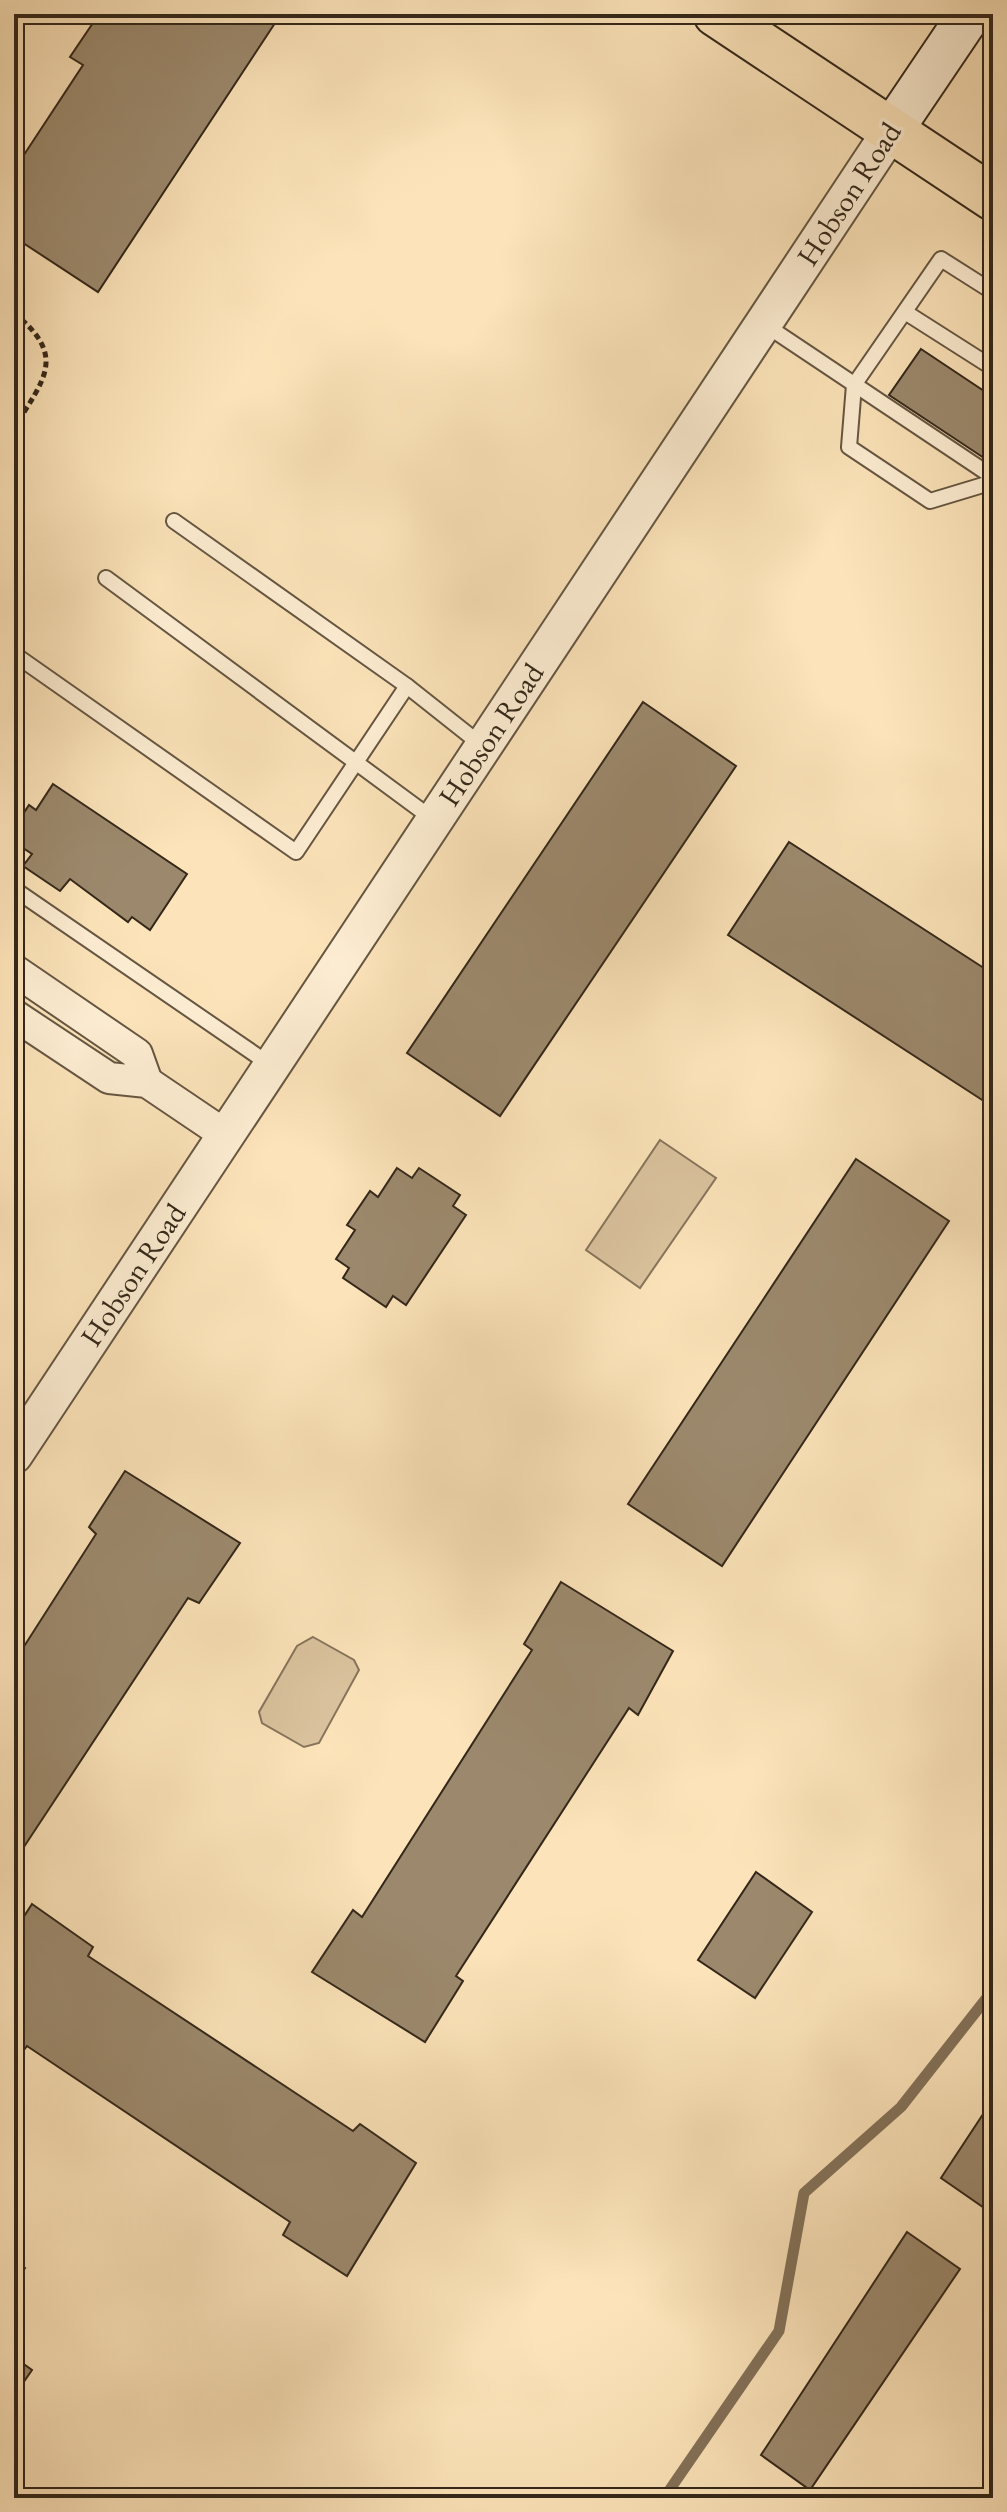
<svg xmlns="http://www.w3.org/2000/svg" width="1007" height="2512" font-family="'EB Garamond',serif">
<rect width="100%" height="100%" fill="#fce3b9"/>
<filter id="stains"><feTurbulence type="fractalNoise" baseFrequency=".0025" numOctaves="4"/><feColorMatrix values="0 0 0 0 .2 0 0 0 0 .09 0 0 0 0 .02 0 0 0 .5 -.17"/></filter>
<radialGradient id="worn" r=".72"><stop offset=".6" stop-color="#630" stop-opacity="0"/><stop offset="1" stop-color="#630" stop-opacity=".3"/></radialGradient>
<!-- green -->
<g fill="#dac39e" stroke="#86755c" stroke-width="2">
<path d="M660,1140l56,38 -76,110 -54,-38z"/>
<path d="M313,1637l41,23 5,10 -40,73 -15,4 -42,-24 -3,-11 38,-66z"/>
</g>
<g fill="none" stroke-linecap="round" stroke-linejoin="round">
<!-- stream -->
<path stroke="#837159" stroke-width="11" d="M664,2498l115,-167 25,-138 97,-86 92,-117"/>
</g>
<!-- building -->
<g fill="#9c896d" stroke="#33271a" stroke-width="2">
<path d="M99,14h182l-183,278 -84,-55v-67l69,-105 -13,-8z"/>
<path d="M921,349l72,48v67l-104,-69z"/>
<path d="M643,702l93,64 -236,350 -93,-63z"/>
<path d="M53,784l134,90 -37,56 -18,-13 -4,5 -58,-43 -10,12 -37,-25 9,-12 -18,-12v-14l15,-23 7,5z"/>
<path d="M789,842l204,132v133l-265,-172z"/>
<path d="M856,1159l93,62 -227,345 -94,-62z"/>
<path d="M397,1168l15,10 7,-10 41,27 -7,11 13,9 -60,90 -13,-9 -7,11 -43,-29 6,-10 -13,-9 19,-29 -8,-5 23,-34 8,6z"/>
<path d="M125,1471l115,72 -41,60 -11,-5 -174,264v-200l82,-128 -7,-7z"/>
<path d="M561,1582l112,69 -35,64 -9,-7 -173,268 7,5 -38,61 -113,-70 41,-62 9,7 170,-267 -8,-6z"/>
<path d="M756,1872l56,40 -57,86 -57,-38z"/>
<path d="M32,1904l61,43 -5,9 265,175 7,-7 56,39 -69,113 -64,-41 7,-13 -263,-176 -7,9 -6,-3v-120z"/>
<path d="M993,2099v115l-52,-36z"/>
<path d="M907,2232l53,37 -150,221 -49,-35z"/>
<path d="M14,2261l11,7 -11,17z"/>
<path d="M14,2357l18,13 -18,26z"/>
</g>
<g fill="none" stroke-linecap="round" stroke-linejoin="round">
<defs>
<g id="service">
<path d="M993,292l-52,-33 -87,126 -5,62 81,54 63,-19"/>
<path d="M905,312l88,56"/>
<path d="M764,324l229,153"/>
<path d="M174,521l233,165 77,61"/>
<path d="M106,578l328,242"/>
<path d="M14,654l282,198 111,-166"/>
<path d="M14,889l258,177"/>
</g>
<g id="minor">
<path d="M14,970l123,84 10,28"/>
<path d="M14,1015l95,63 38,4 80,54"/>
</g>
<g id="tertiary">
<path id="s1" d="M14,1455l877,-1324"/>
</g>
<path id="secondary" d="M891,131l79,-117"/>
<path id="primary" d="M716,14l277,184"/>
</defs>
<!-- service casing -->
<use href="#service" stroke="#655642" stroke-width="18"/>
<!-- minor casing -->
<use href="#minor" stroke="#655642" stroke-width="34"/>
<!-- tertiary casing -->
<use href="#tertiary" stroke="#655642" stroke-width="40"/>
<!-- secondary casing -->
<use href="#secondary" stroke="#33271a" stroke-width="46"/>
<!-- primary casing -->
<use href="#primary" stroke="#33271a" stroke-width="48"/>
<!-- path -->
<path stroke="#33271a" stroke-width="5" stroke-dasharray="6 4" stroke-linecap="butt" d="M14,313c53,43 31,65 0,115"/>
<!-- service -->
<use href="#service" stroke="#fdedd2" stroke-width="14"/>
<!-- minor -->
<use href="#minor" stroke="#fdedd2" stroke-width="30"/>
<!-- tertiary -->
<use href="#tertiary" stroke="#fdedd2" stroke-width="36"/>
<!-- secondary -->
<use href="#secondary" stroke="#fdedd2" stroke-width="42"/>
<!-- primary -->
<use href="#primary" stroke="#fce3b9" stroke-width="44"/>
</g>
<g text-anchor="middle" stroke-width="7" stroke-linejoin="round" paint-order="stroke">
<!-- street labels -->
<g font-size="30" fill="#33271a" stroke="#fdedd2">
<text transform="translate(849 194) rotate(-57)" y="10">Hobson Road</text>
<text dy="10" stroke="none"><textPath href="#s1" startOffset="864">Hobson Road</textPath></text>
<text dy="10" stroke="none"><textPath href="#s1" startOffset="216">Hobson Road</textPath></text>
</g>
</g>
<!-- margin -->
<rect width="1007" height="2512" fill="none" stroke="#fce3b9" stroke-width="48"/>
<rect x="16" y="16" width="975" height="2480" fill="none" stroke="#33271a" stroke-width="4"/>
<rect x="24" y="24" width="959" height="2464" fill="none" stroke="#33271a" stroke-width="2"/>
<rect width="100%" height="100%" filter="url(#stains)"/>
<rect width="100%" height="100%" fill="url(#worn)"/>
</svg>
